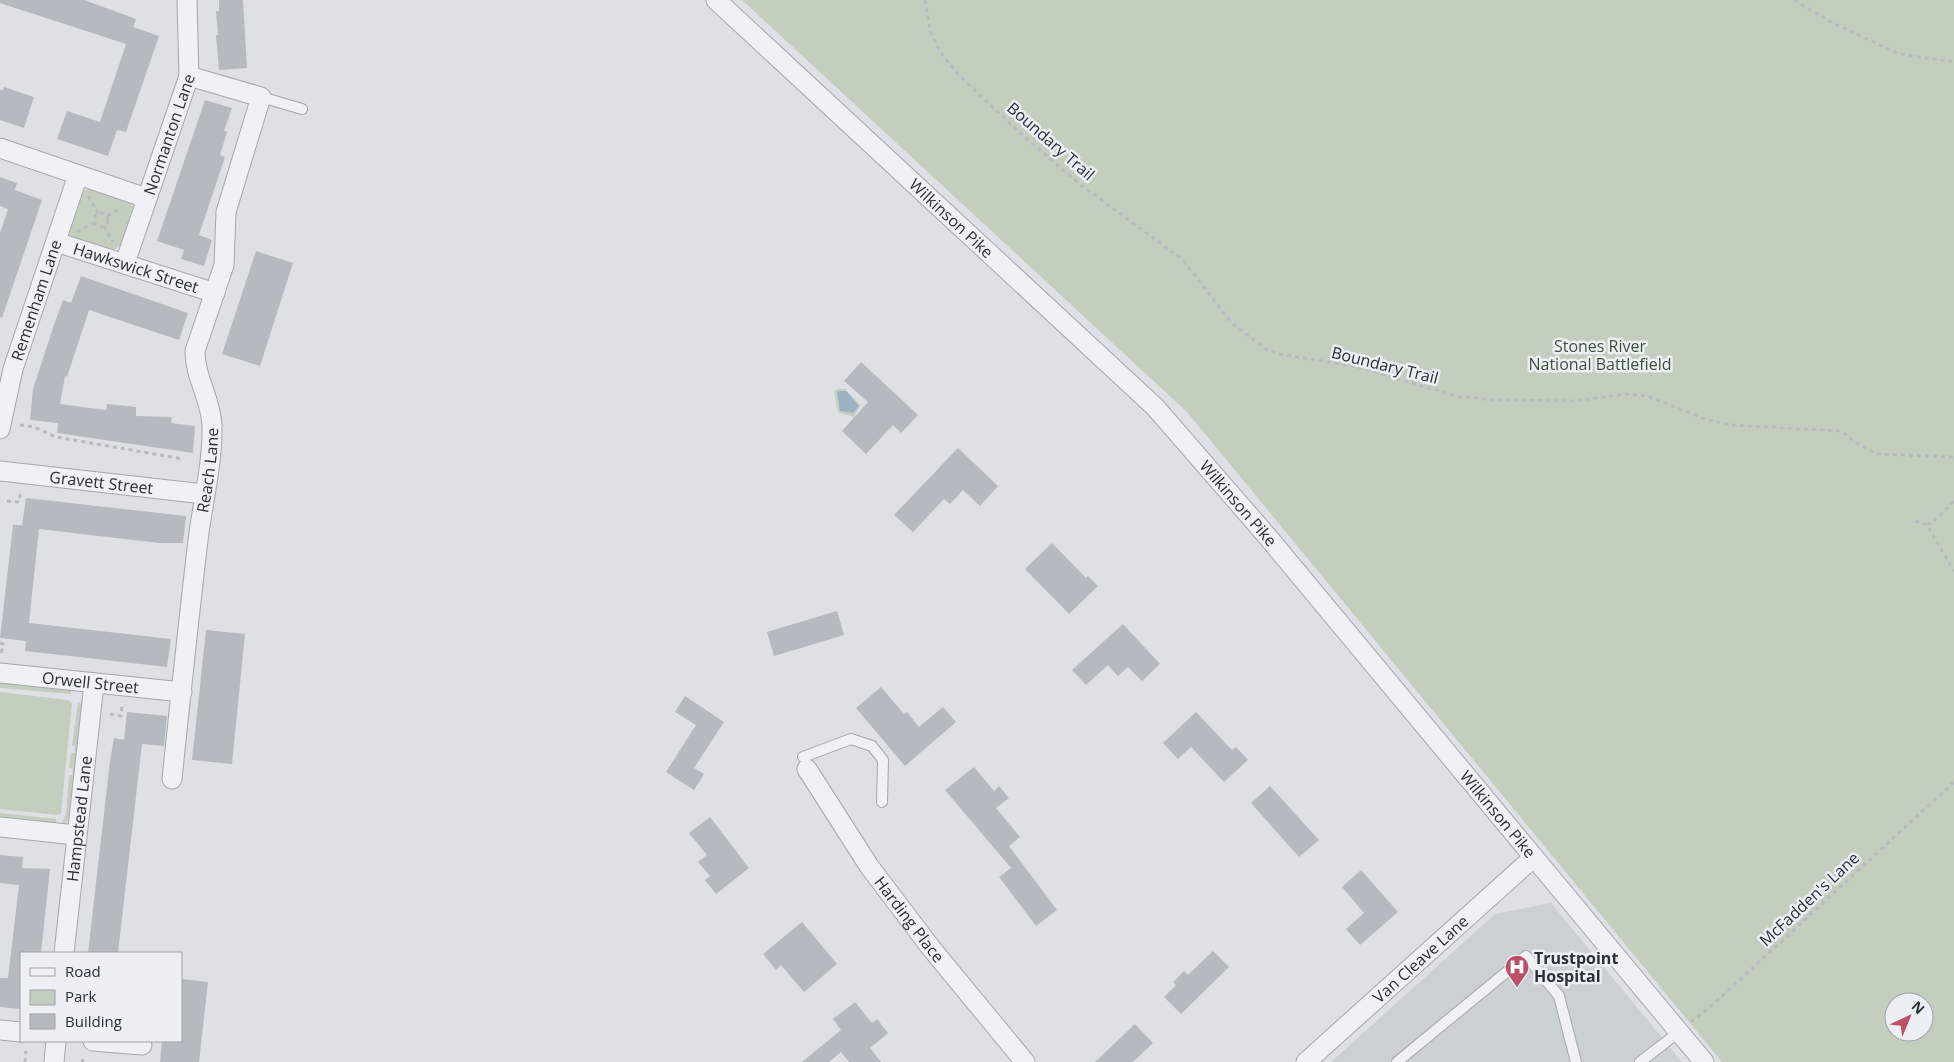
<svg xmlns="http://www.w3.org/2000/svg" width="1954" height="1062" font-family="'Open Sans',sans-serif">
<rect width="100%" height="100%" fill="#dde1e5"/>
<!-- built -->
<path fill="#cbd0d5" d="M1551,903l131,159h-351l164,-148z"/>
<!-- green -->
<g fill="#c4cebf" fill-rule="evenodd">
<path d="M742,0h1212v1062h-232l-535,-650zM1894,1002h30v30h-30z"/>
<path d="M90,188l37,12 6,7 -11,37 -11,8 -38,-13 -6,-8 13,-38z"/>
<path d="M838,389h7l15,16 -6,12 -16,-5 -4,-21z"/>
<path d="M0,681l71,8v5l-71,-6z"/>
<path d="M0,692l68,8 4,3 -11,110 -3,2 -58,-6z"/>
<path d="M78,703l5,1 -13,113 -5,7 -5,2 6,-12 3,-39h3l1,-6 -4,-1 2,-15h4v-7h-3z"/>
<path d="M0,813l56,6v6l-56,-6z"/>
</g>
<!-- water -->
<path fill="#9cb1c1" d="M842,391h4l13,15 -6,7 -13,-2 -3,-19z"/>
<!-- building -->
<g fill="#b5bac1">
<path d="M0,0h84l52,19 -3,8 26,9 -33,96 -9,-2 -9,26 -51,-17 10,-28 33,11 26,-78 -126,-41z"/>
<path d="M219,0h24l4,68 -28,2 -3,-35h2l-2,-24h3z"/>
<path d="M4,87l30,10 -10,31 -24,-8v-30h3z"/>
<path d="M205,100l27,8 -8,23 3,1 -7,23 5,2 -26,78 13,5 -8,26 -23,-7 3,-9 -27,-9z"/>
<path d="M0,177l17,6 -2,7 27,10 -40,118 -2,-1v-84l8,-24 -8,-3z"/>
<path d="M256,251l37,12 -33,103 -38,-12z"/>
<path d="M81,276l107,37 -9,27 -90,-30 -22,67 -2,-1 -5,28 46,6 1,-6 29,3v9l36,1 -1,6 24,3 -2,27 -136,-20 1,-10 -28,-3 3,-31 22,-67 8,-22 8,3z"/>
<path d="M861,362l57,53 -17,18 -8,-8 -27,29 -24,-23 26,-29 -24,-21z"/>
<path d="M958,448l40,38 -18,20 -17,-16 -13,14 -6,-5 -31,33 -19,-17z"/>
<path d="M26,498l160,18 -3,27h-24l-120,-14 -10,94 142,16 -4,28 -142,-16 1,-10 -26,-3 13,-113h9z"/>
<path d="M1052,543l34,35 2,-2 10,10 -29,28 -44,-45z"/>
<path d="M837,611l7,24 -70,21 -7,-24z"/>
<path d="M1123,624l37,40 -18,17 -14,-14 -10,9 -10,-11 -22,20 -14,-15z"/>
<path d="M206,630l39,4 -13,130 -40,-4z"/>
<path d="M881,687l23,27 3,-2 12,15 24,-20 13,15 -51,44 -49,-58z"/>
<path d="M685,696l39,26 -30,46 10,6 -10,16 -28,-18 30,-47 -21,-13z"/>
<path d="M127,712l40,4 -3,30 -22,-2 -24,209h-30l22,-192 4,-23 10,2z"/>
<path d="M1196,712l36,38 4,-3 12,13 -24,22 -33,-35 -13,12 -15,-16z"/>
<path d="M974,767l20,24 5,-5 10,12 -13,10 24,29 -11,9 48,64 -21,16 -37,-49 12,-9 -66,-78z"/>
<path d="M1270,786l49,54 -20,17 -48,-54z"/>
<path d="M710,817l39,51 -33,26 -11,-14 5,-4 -12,-14 9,-7 -18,-22z"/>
<path d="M0,855l23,2 -1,11 28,1 -9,84h-20v56l-21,-2v-29h8l11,-93 -19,-2z"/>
<path d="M1361,870l37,42 -38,33 -14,-16 18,-16 -22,-26z"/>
<path d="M802,922l35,42 -33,28 -23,-27 -5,5 -13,-16z"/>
<path d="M1213,951l16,16 -48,47 -17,-17 12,-12 -3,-3 11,-11 4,4z"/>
<path d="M181,979l27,3 -9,80h-39l2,-21h19z"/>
<path d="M855,1002l17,21 5,-4 11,14 -18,15 11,14h-32l-8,-10 -12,10h-27l39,-32 -8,-11z"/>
<path d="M1135,1024l18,19 -20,19h-38z"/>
</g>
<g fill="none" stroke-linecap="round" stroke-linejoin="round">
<defs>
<g id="lane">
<path d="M261,97l41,12"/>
<path d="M803,757l48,-18 21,7 11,14 -1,42"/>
<path d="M1397,1062l129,-106 33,40 17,66"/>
<path d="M1640,1062l39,-30"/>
</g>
<g id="street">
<path id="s1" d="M716,0l439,407 112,129 437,526"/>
<path d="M0,148l146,50"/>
<path id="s2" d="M56,242l159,51"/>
<path id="s3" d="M125,263l64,-187 -2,-76"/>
<path id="s4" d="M0,429l13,-60 65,-194"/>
<path id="s5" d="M0,471l204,23"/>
<path id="s6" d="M0,673l182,19"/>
<path id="s7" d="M807,769l62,97 62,82 94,114"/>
<path id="s8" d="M172,779c8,-77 16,-154 25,-230 4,-41 16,-83 15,-124 -1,-26 -17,-47 -17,-74l29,-86 2,-53 35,-115 -72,-21"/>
<path d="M0,827l76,8"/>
<path id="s9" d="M64,953l30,-269"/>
<path d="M0,1030l21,2"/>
<path d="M93,1041l49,4"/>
<path d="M54,1062l2,-21"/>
<path id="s10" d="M1306,1062l228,-205"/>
</g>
</defs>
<!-- lane casing -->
<use href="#lane" stroke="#a3a8ae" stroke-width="12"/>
<!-- street casing -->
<use href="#street" stroke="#a3a8ae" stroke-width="21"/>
<!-- path -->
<g stroke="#b7bbc0" stroke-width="3" stroke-dasharray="4 4" stroke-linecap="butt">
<path d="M925,0l5,30 9,20 18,23 64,61 60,51 101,74 50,64 32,25 16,6 78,13 97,29 39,4 79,1 55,-7 19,2 58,23 25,6 111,6 17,13 20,10 76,3"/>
<path d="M1794,0l37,22 68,32 55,8"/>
<path d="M88,196l10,17"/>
<circle cx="101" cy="220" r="7"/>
<path d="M107,216l15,-8"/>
<path d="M104,226l9,16"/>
<path d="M77,232l17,-9"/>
<path d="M20,425l14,2 22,10 127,22"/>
<path d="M7,501l12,1 2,-11"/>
<path d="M1915,521l12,4 27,46"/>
<path d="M1927,525l7,-4 20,-20"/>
<path d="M0,643l3,1 -2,11"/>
<path d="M110,714l11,2 1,-10"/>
<path d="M1691,1022l17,-13 246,-227"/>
<path d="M25,1062l1,-11"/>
<path d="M82,1062l1,-3"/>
</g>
<!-- lane -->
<use href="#lane" stroke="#eff1f4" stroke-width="10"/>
<!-- street -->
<use href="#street" stroke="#eff1f4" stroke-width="19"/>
</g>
<!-- icons -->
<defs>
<symbol id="hospital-pin" viewBox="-11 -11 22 30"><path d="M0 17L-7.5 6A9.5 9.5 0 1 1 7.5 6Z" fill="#bc5068" stroke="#eceff3"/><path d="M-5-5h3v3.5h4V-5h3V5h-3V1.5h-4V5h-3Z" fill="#fff"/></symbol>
</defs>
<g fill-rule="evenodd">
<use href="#hospital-pin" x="1503" y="953" width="28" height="38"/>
</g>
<g text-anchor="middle" stroke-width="5" stroke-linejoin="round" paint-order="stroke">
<!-- street labels -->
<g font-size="16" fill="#283039" stroke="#eceff3">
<text dy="6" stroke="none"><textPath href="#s3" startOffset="136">Normanton Lane</textPath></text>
<text transform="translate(1051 141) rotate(41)" y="6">Boundary Trail</text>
<text dy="6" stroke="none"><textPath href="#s1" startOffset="321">Wilkinson Pike</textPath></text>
<text dy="6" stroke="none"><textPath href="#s2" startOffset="84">Hawkswick Street</textPath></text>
<text dy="6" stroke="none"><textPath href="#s4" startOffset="134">Remenham Lane</textPath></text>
<text transform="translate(1385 365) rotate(14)" y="6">Boundary Trail</text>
<text dy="6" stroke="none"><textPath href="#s8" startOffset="311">Reach Lane</textPath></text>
<text dy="6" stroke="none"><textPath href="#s5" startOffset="102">Gravett Street</textPath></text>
<text dy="6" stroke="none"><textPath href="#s1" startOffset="726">Wilkinson Pike</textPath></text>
<text dy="6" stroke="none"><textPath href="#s6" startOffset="91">Orwell Street</textPath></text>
<text dy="6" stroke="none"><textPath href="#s1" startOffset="1131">Wilkinson Pike</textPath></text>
<text dy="6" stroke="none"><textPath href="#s9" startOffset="135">Hampstead Lane</textPath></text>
<text transform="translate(1809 899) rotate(-43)" y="6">McFadden's Lane</text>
<text dy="6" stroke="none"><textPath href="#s7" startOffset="182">Harding Place</textPath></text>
<text dy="6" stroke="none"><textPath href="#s10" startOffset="154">Van Cleave Lane</textPath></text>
</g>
<!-- park labels -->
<g font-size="16" fill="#3f5337" stroke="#eceff3">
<text x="1600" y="352">Stones River<tspan x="1600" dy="18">National Battlefield</tspan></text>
</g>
<!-- poi labels -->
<g font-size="16" font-weight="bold" fill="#283039" stroke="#eceff3" text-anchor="start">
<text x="1534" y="964">Trustpoint<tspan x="1534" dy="18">Hospital</tspan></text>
</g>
</g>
<!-- legend -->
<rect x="20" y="952" width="162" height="90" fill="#eceff3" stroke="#9ea3a9"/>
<rect x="30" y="968" width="25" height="8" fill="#eff1f4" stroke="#9ea3a9"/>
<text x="65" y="977" font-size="15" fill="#283039">Road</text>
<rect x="30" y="990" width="25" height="15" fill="#c4cebf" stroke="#9ea3a9"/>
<text x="65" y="1002" font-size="15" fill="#283039">Park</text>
<rect x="30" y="1014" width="25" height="15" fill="#b5bac1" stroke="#9ea3a9"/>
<text x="65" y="1027" font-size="15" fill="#283039">Building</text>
<!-- north arrow -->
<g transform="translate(1909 1017) rotate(44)"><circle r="24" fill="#eceff3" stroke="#9ea3a9"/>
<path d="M0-4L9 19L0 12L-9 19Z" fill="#bc5068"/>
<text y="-8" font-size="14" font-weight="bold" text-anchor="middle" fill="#283039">N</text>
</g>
</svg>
